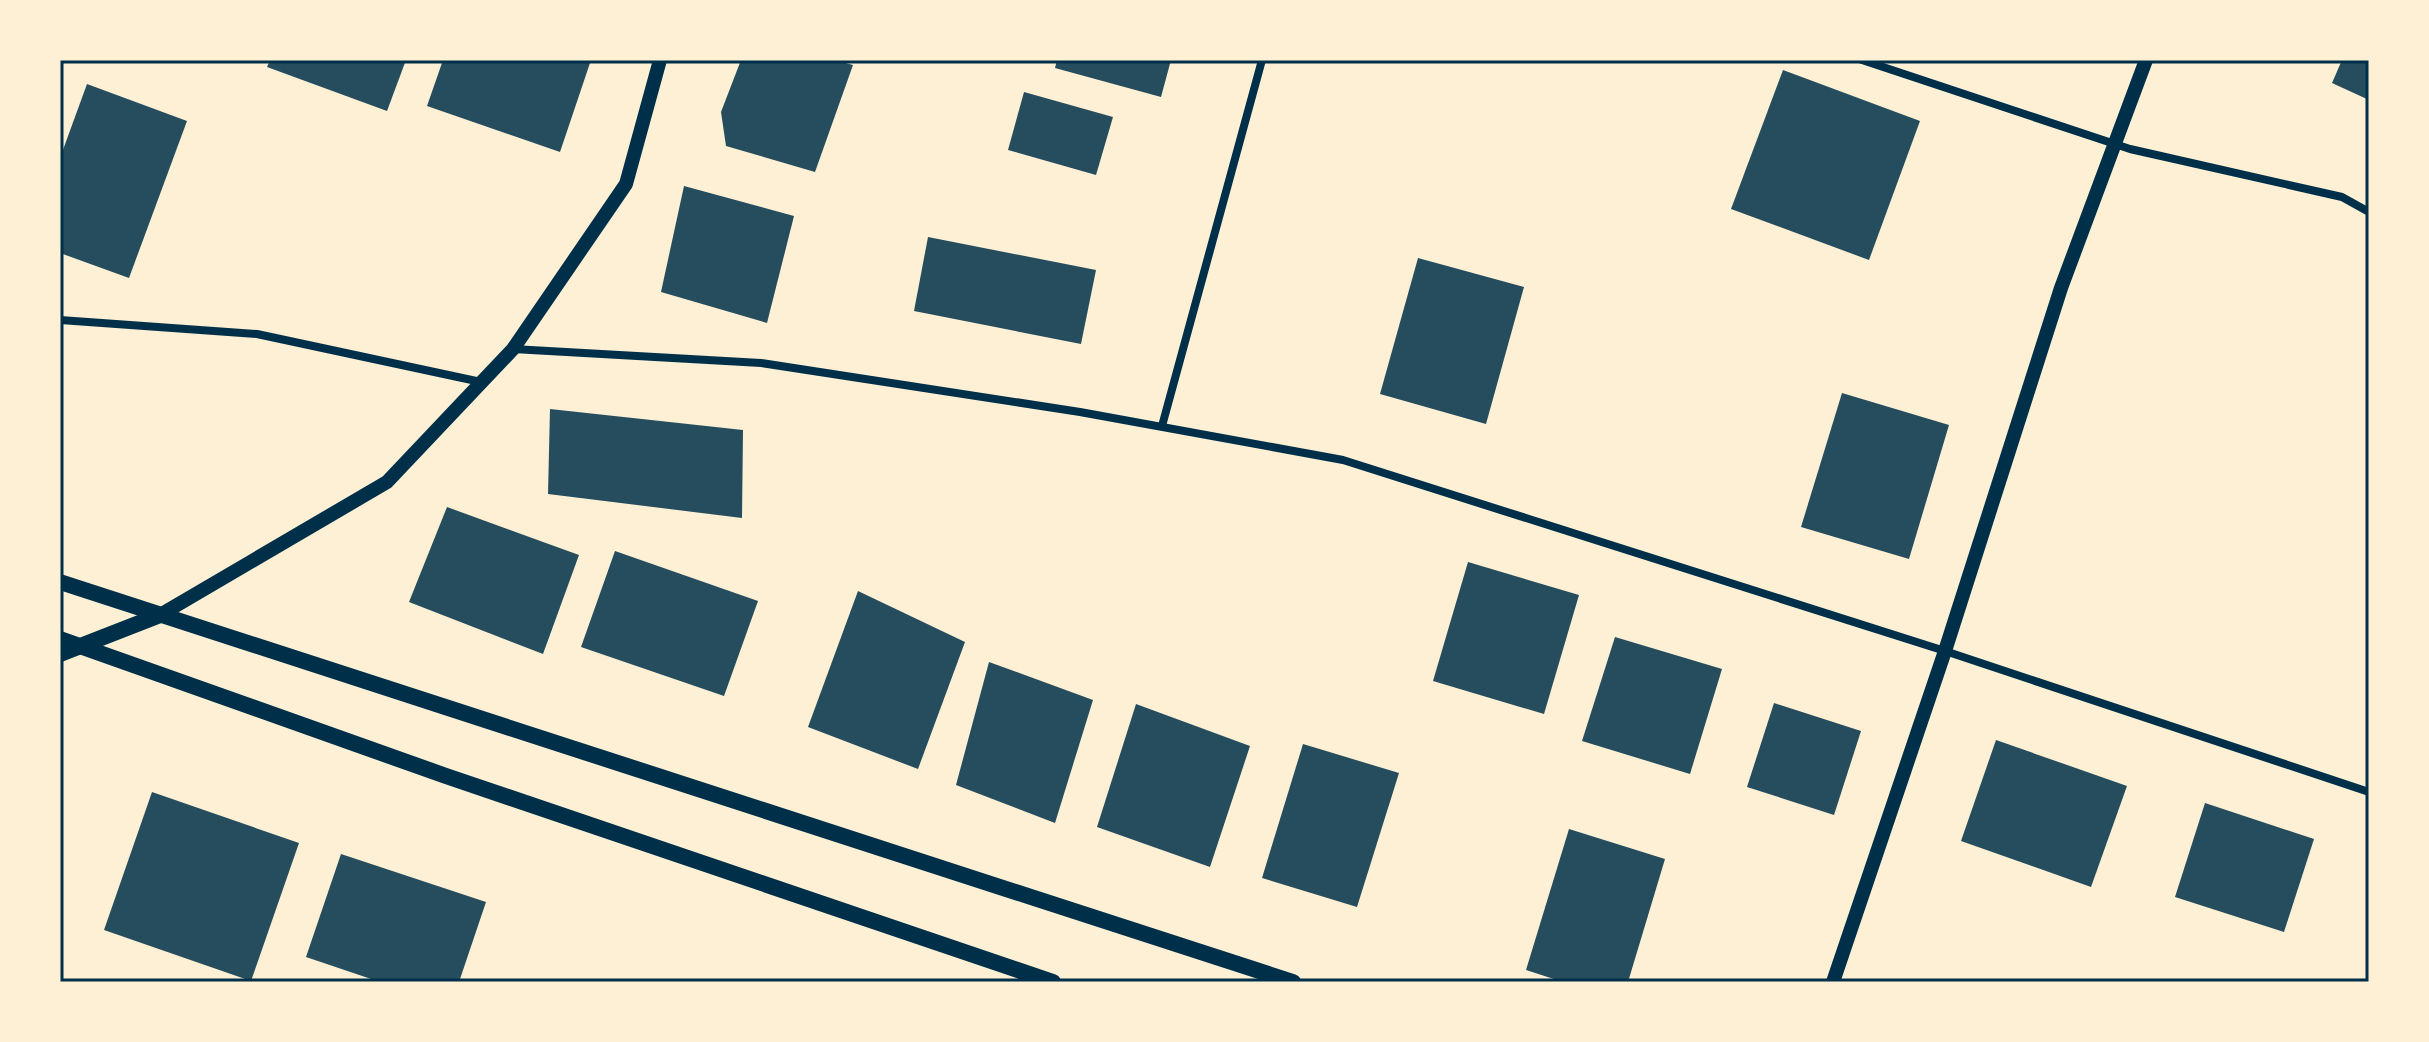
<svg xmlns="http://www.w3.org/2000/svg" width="2429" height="1042" font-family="'Work Sans',sans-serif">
<rect width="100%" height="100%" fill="#fdf0d5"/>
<!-- building -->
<g fill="#264d5e">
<path d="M270,60h136l-19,51 -120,-44z"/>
<path d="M443,60h137l10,3 -30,89 -133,-46z"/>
<path d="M741,60h94l18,5 -38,107 -89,-26 -5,-34z"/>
<path d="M1057,60h114l-10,37 -106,-29z"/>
<path d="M2342,60h27v40l-37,-17z"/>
<path d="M1783,70l137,51 -51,139 -138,-51z"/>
<path d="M87,84l100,37 -58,157 -69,-25v-95z"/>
<path d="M1024,92l89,25 -17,58 -88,-25z"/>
<path d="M684,186l110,30 -27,107 -106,-31z"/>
<path d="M928,237l168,33 -15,74 -167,-33z"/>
<path d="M1418,258l106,29 -38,137 -106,-30z"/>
<path d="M1842,393l107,32 -40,134 -108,-32z"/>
<path d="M550,409l193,21 -1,88 -194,-24z"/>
<path d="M447,507l132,48 -36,99 -134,-52z"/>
<path d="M615,551l143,50 -34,95 -143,-49z"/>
<path d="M1468,562l111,33 -35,119 -111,-33z"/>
<path d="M858,591l107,51 -47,127 -110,-42z"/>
<path d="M1615,637l107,32 -32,105 -108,-33z"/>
<path d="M989,662l104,38 -38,123 -99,-38z"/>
<path d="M1774,703l87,28 -27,84 -87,-28z"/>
<path d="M1136,704l114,42 -40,121 -113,-40z"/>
<path d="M1996,740l131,46 -36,101 -130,-46z"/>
<path d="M1303,744l96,29 -42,134 -95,-29z"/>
<path d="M152,792l147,51 -48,138 -147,-51z"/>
<path d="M2205,803l109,36 -30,93 -109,-35z"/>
<path d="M1569,829l96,30 -37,123h-65l-37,-12z"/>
<path d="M341,854l145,48 -27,80h-79l-74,-25z"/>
</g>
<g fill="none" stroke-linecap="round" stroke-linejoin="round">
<!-- minor -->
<g stroke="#003049" stroke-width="8">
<path d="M1862,60l268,89 212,48 27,15"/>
<path d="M60,320l197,14 224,48"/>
<path d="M513,349l248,14 319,49 263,48 602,191 424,141"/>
<path d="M1162,426l100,-366"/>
</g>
<!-- tertiary -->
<g stroke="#003049" stroke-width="14">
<path d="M160,615l227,-133 126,-133 113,-165 34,-124"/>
<path d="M1833,982l112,-331 116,-363 85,-228"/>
</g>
<!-- secondary -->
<g stroke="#003049" stroke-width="16">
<path d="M60,582l1233,400"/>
<path d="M60,639l386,137 607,206"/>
<path d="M60,654l100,-39"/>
</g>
</g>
<!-- border -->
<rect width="2429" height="1042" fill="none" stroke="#fdf0d5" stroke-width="124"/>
<rect x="62" y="62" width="2305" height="918" fill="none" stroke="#003049" stroke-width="3"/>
</svg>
